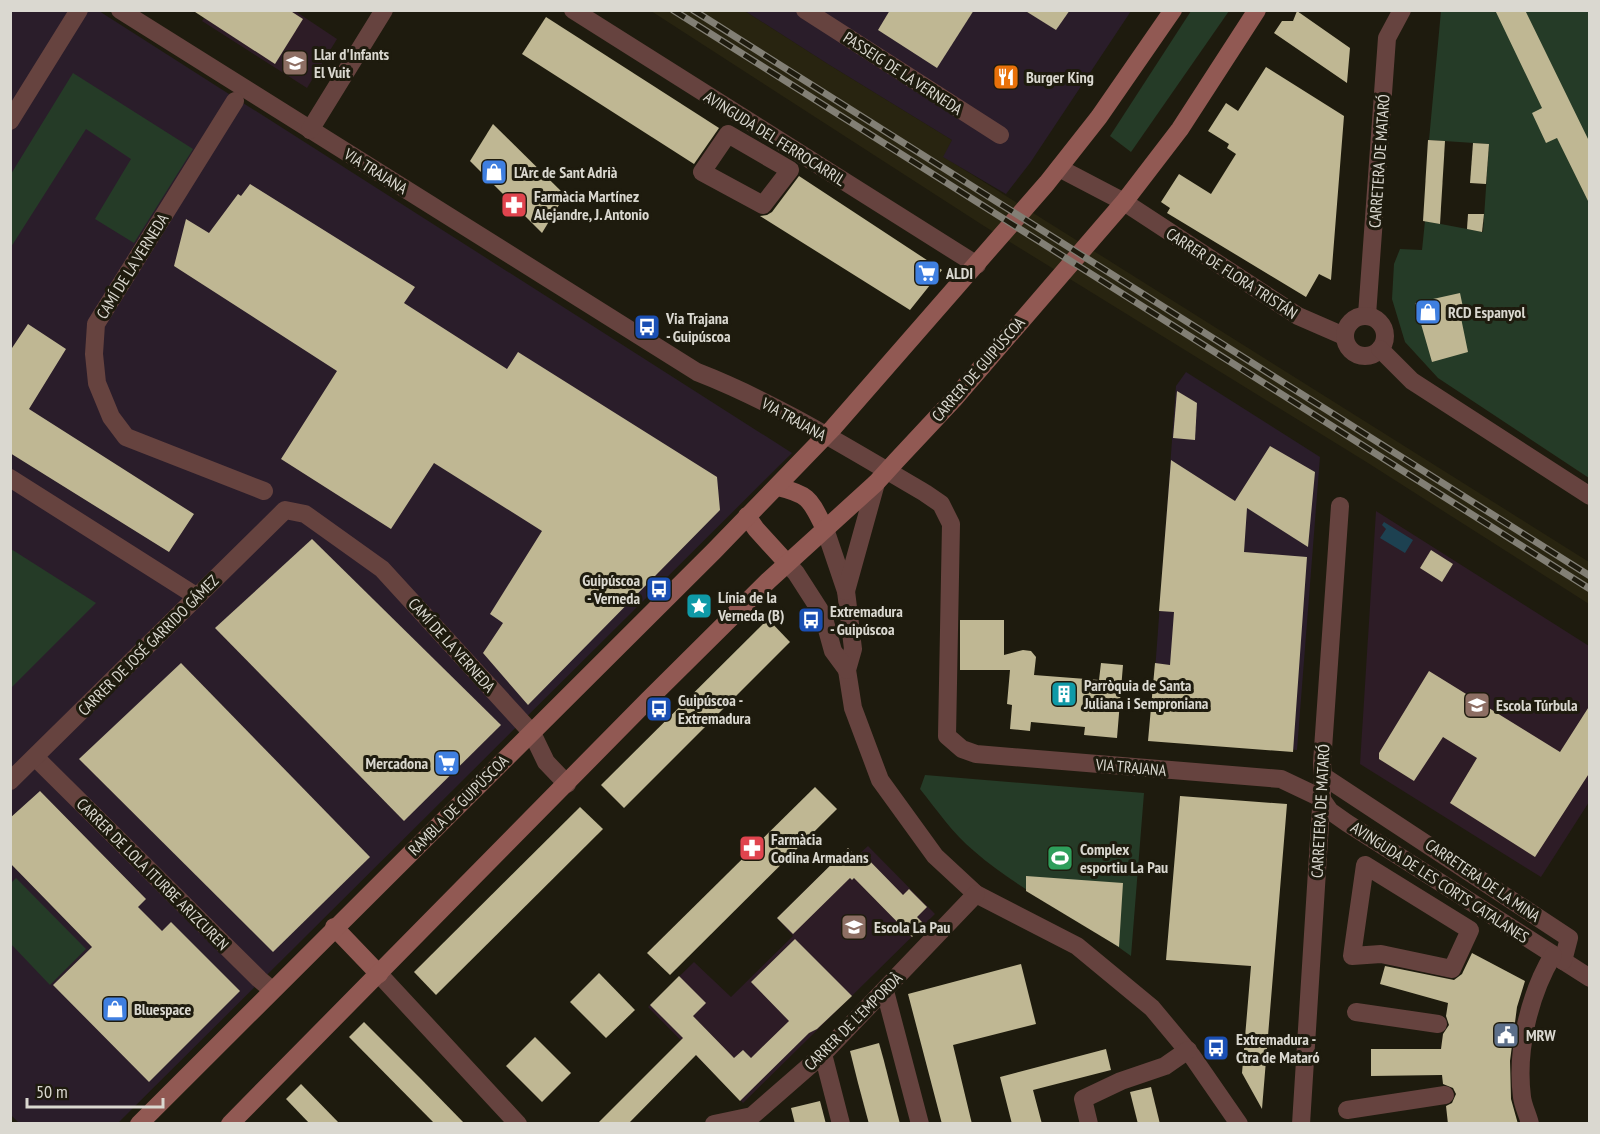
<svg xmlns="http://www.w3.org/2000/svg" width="1600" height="1134" font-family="'PT Sans Narrow',sans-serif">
<rect width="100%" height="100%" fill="#1e1b0e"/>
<!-- built -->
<path fill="#282410" d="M651,11h94l83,53 124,76 -8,17 645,405v42l-221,-141 -384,-237z"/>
<!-- industrial -->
<g fill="#2a1d2a">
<path d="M10,11h89l693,442 -674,670h-99l-8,-8z"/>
<path d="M745,11h386l-101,152 -24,31 -63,-37 9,-17 -124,-76z"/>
<path d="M1186,372l134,85 -23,293 -147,-11 26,-353z"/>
</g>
<!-- education -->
<g fill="#2d1c26">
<path d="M209,11h86l42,28 -30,49 -105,-67z"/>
<path d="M1376,511l213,135v156l-48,75 -181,-113z"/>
<path d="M868,846l67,68 -192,189 -95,-96 46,-45 37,35 62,-61 -16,-18 71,-70 9,8z"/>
</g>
<!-- green -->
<g fill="#253b27">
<path d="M1191,11h38l-98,141 -21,-16z"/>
<path d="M1441,11h148v467l-151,-100 -33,-36 -13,-43 2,-35 6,-15 22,1 3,-29 58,11 6,-88 -60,-4z"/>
<path d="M73,73l120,76 -59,94 -39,-24 36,-60 -45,-30 -75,118v-73z"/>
<path d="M11,549l85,54 -85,85z"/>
<path d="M925,775l219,18 -13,163c-51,-38 -109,-63 -157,-105 -21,-17 -37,-41 -54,-62z"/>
<path d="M16,878l70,71 -36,36 -39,-41v-61z"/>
</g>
<!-- water -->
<path fill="#1d4151" d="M1384,522l29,18 -8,13 -25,-15 6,-9 -4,-4z"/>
<!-- building -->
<g fill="#bfb793">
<path d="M192,10h97l14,9 -28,45z"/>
<path d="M890,10h84l-37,58 -59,-38z"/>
<path d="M1024,10h46l-14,20z"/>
<path d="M1495,10h30l65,133v62l-33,-67 -11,5 -14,-30 10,-5z"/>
<path d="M1297,11l53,37 -3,35 -73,-50 8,-12h11z"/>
<path d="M546,17l173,111 -25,36 -172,-110z"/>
<path d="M1266,67l78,49 -13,164 -12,-6 -13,23 -139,-84 3,-5 -9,-6 18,-28 32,20 25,-40 -9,-6 2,-4 -21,-13 18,-28 12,8z"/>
<path d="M493,124l72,71 -23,38 -72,-72z"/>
<path d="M1428,140l17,1 -5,83 -17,-3z"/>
<path d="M1473,143l16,1 -3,40 -16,-1z"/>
<path d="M799,176l143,94 -32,40 -150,-94 7,-1 5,-3z"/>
<path d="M250,184l165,103 -11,16 103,66 11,-17 199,125 3,33 -192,195 -45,-52 20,-30 -13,-9 52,-83 -108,-68 -43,66 -110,-70 56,-88 -163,-105 12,-47 23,14 29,-39 3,2z"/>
<path d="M1468,214h16l-2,18 -15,-3z"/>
<path d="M1460,293l4,19 -4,1 8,39 -36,10 -17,-59z"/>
<path d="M28,324l38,25 -37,60 165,105 -25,38 -159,-99v-102z"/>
<path d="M1177,391l20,12 -2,37 -22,-2z"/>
<path d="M1270,446l45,26 -7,75 -61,-39 -3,44 63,5 -14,195 -145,-11 7,-78 15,2 4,-53 -15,-1 12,-151 64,41z"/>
<path d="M312,539l189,186 -97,96 -189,-193z"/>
<path d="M1431,550l22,14 -11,18 -22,-14z"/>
<path d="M768,619l22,23 -166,166 -23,-23z"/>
<path d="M960,620h44v35l19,-5 8,1 5,6 -2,18 65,5 2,-17 22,2 -6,73 -33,-3 1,-8 -54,-5 -1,9 -20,-2 2,-24 -5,-1 3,-34h-50z"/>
<path d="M181,663l189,194 -97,95 -194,-193z"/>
<path d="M1429,671l131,81 30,-47v67l-55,85 -85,-54 27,-45 -34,-21 -29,44 -35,-22v-6z"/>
<path d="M815,787l22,22 -167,166 -23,-22z"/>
<path d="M40,791l106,108 -8,8 24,24 9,-9 69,69 -91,91 -96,-97 39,-38 -82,-84v-45z"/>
<path d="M1180,796l107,8 -25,305 -20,-36 9,-107 -85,-6z"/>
<path d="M580,807l23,22 -167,166 -22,-23z"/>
<path d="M848,848l9,9 4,-5 42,43 6,-6 18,18 -10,10 7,7 -12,13 -58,-59 -2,2 -2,-2 -57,56 -16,-16z"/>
<path d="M1026,876l97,7 -4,64 -93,-56z"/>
<path d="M795,939l57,57 -35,33 -8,4 -69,68 -44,-46 -68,69h-31l86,-86 -33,-33 29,-29 27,27 -13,13 41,42 9,-8 8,8 38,-37 -38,-39z"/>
<path d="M1472,953l53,28 -8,26 -7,54 1,38 7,25h-70l-2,-18 6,-3 4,-9 -3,-6 -10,-4 -1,-9 -71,1v-27h70l2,-15 6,-9 -3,-9 2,-13 -68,-19 5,-18 69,14 8,-6z"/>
<path d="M1021,964l15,60 -83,21 19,79h-30l-34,-130z"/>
<path d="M599,973l36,37 -29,28 -36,-36z"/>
<path d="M364,1022l57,57 44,45h-30l-86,-87z"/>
<path d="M535,1037l36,36 -29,29 -36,-36z"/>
<path d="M879,1043l5,18 16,63h-31l-11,-41 -8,-32z"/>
<path d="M1106,1049l5,21 -78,20 9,34h-30l-12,-47z"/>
<path d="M301,1084l39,40h-30l-24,-25z"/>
<path d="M1151,1087l9,37h-22l-8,-32z"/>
<path d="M820,1101l6,23h-31l-4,-16z"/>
</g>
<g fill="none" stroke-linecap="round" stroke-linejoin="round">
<!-- street -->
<g stroke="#66433f" stroke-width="18">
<path d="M120,10l577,362c80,31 154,78 228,121l16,11 10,20 -4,212 15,13 14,5 305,25 40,19 9,13 17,12 243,155"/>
<path d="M573,10l404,255"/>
<path d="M805,10l195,125"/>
<path d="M235,101l-139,223 -2,30 3,29 14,34 15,20 138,54"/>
<path d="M10,121l69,-111"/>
<path d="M310,130l74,-120"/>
<path d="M728,134l62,36 -27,35 -61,-33z"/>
<path d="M1059,168l65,34 174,114 46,20"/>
<path d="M1367,315l20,-277 15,-28"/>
<circle cx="1365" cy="336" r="20"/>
<path d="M1380,349l32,32 178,115"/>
<path d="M10,478l186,118"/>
<path d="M825,529l21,62 7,58 -6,21 6,38 27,72 55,76 41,38 101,52 75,62 40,48 47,68"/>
<path d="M787,563l9,10 27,42 10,36 14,19"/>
<path d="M846,591l30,-108"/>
<path d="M35,757l224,222 13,11"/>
<path d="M1323,776l246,162 -6,23"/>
<path d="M10,781l275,-271 20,4 77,55 150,164 14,29 21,22"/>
<path d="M1365,865l105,65 -18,39 -71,-15 -29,2z"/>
<path d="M379,974l139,150"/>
<path d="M885,991l35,133"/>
<path d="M1356,1012l82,12"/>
<path d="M823,1054l18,70"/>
<path d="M1347,1110l98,-15"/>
<path d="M714,1124l38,-8 71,-62 153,-160"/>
<path d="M1089,1124l-6,-25 38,-18 44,-15 23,-16"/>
<path d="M1301,1124l22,-348 -1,-13 18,-257"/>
<path d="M1530,1124c-2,-9 -7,-18 -8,-27 -6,-46 7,-102 31,-142"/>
</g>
<!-- secondary -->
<g stroke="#915953" stroke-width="18">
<path d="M778,487c33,8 32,13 47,42"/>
<path d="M747,516l9,13 31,34"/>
<path d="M334,927l45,47"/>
<path d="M139,1124l575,-573 119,-123 214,-245 52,-66 74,-107"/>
<path d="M230,1124l418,-424 120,-119 108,-98 20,-22 58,-62 170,-197 56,-73 77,-119"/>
</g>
<defs>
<g id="rail">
<path d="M673,10l917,579"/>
<path d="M693,10l897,566"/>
</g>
</defs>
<!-- rail casing -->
<use href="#rail" stroke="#827f75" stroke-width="7"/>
<!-- rail -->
<use href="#rail" stroke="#1e1b0e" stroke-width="4.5" stroke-dasharray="14" stroke-linecap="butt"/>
</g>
<!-- icons -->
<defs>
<symbol id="school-square" viewBox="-11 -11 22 22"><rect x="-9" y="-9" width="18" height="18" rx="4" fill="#8d6e63" stroke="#1e1b0e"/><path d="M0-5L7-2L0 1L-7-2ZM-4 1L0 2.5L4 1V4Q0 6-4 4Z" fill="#fff"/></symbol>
<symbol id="restaurant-square" viewBox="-11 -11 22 22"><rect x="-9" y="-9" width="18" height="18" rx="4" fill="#e8710a" stroke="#1e1b0e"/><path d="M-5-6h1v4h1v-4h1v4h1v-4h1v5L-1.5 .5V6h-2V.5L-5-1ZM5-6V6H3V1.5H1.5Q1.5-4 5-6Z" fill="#fff"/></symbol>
<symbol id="shop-square" viewBox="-11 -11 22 22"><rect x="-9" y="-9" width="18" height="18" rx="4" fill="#3f7fe0" stroke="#1e1b0e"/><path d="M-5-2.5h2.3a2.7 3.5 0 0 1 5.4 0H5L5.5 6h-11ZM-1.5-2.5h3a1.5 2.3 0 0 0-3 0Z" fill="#fff"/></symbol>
<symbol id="pharmacy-square" viewBox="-11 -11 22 22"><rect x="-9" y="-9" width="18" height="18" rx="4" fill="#e0444e" stroke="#1e1b0e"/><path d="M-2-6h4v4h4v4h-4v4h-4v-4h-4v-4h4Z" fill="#fff"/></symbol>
<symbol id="supermarket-square" viewBox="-11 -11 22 22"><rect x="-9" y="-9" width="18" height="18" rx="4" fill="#3f7fe0" stroke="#1e1b0e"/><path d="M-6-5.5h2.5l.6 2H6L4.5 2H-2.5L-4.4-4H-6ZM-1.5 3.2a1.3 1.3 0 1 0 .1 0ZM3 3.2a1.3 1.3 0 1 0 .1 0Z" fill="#fff"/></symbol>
<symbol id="bus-square" viewBox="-11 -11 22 22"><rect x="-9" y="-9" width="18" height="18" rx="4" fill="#1a4fb4" stroke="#1e1b0e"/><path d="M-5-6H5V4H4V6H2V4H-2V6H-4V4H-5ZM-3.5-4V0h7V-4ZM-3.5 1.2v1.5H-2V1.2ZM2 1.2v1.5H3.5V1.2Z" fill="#fff"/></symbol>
<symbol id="sight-square" viewBox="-11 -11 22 22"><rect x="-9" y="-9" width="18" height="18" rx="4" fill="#0f9aa8" stroke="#1e1b0e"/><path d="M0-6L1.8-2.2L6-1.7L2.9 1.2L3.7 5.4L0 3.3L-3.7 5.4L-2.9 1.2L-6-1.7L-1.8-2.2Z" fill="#fff"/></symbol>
<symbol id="building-square" viewBox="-11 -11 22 22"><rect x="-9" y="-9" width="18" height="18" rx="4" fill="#0f9aa8" stroke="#1e1b0e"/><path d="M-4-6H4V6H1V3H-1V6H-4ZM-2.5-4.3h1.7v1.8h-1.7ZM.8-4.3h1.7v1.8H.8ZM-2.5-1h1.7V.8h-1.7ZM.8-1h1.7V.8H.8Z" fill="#fff"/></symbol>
<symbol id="stadium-square" viewBox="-11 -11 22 22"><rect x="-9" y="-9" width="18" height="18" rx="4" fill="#2e9e5b" stroke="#1e1b0e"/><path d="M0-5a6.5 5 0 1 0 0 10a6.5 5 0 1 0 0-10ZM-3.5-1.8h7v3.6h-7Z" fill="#fff"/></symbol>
<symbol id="civic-square" viewBox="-11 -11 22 22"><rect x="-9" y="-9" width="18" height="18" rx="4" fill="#5c6f8a" stroke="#1e1b0e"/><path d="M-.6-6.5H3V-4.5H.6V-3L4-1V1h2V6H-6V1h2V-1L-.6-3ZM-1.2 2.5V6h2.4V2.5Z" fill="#fff"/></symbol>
</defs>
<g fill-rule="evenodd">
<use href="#school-square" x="280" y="48" width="30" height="30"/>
<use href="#restaurant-square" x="991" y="62" width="30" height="30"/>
<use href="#shop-square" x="479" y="157" width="30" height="30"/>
<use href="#pharmacy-square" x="499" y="190" width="30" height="30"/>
<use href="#supermarket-square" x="912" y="258" width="30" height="30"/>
<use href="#shop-square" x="1413" y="297" width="30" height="30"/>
<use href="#bus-square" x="632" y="312" width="30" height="30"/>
<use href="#bus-square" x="644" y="574" width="30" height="30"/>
<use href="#sight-square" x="684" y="591" width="30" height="30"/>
<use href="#bus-square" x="796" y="605" width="30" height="30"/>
<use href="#building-square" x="1049" y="679" width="30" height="30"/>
<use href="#school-square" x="1462" y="690" width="30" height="30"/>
<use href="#bus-square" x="644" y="694" width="30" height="30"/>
<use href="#supermarket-square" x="432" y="748" width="30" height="30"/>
<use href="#pharmacy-square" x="737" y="833" width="30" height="30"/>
<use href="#stadium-square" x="1045" y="843" width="30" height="30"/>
<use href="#school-square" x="839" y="912" width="30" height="30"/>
<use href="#shop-square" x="100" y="994" width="30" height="30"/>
<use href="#civic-square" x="1491" y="1020" width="30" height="30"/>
<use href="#bus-square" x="1201" y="1033" width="30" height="30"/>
</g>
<g text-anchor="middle" stroke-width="6" stroke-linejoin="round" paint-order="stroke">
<!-- poi labels -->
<g font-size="16" font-weight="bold" fill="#dad8d0" stroke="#1e1b0e" text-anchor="start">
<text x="314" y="60">Llar d'Infants<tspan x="314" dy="18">El Vuit</tspan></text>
<text x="1026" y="83">Burger King</text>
<text x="514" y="178">L'Arc de Sant Adrià</text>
<text x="534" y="202">Farmàcia Martínez<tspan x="534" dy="18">Alejandre, J. Antonio</tspan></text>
<text x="946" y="279">ALDI</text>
<text x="1448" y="318">RCD Espanyol</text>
<text x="666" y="324">Via Trajana<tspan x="666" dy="18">- Guipúscoa</tspan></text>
<text x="640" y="586" text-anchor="end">Guipúscoa<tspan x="640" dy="18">- Verneda</tspan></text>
<text x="718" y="603">Línia de la<tspan x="718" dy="18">Verneda (B)</tspan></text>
<text x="830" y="617">Extremadura<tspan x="830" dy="18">- Guipúscoa</tspan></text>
<text x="1084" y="691">Parròquia de Santa<tspan x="1084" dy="18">Juliana i Semproniana</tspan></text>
<text x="678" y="706">Guipúscoa -<tspan x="678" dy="18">Extremadura</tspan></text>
<text x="1496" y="711">Escola Túrbula</text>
<text x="428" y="769" text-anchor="end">Mercadona</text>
<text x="771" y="845">Farmàcia<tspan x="771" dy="18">Codina Armadans</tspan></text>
<text x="1080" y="855">Complex<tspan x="1080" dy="18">esportiu La Pau</tspan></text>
<text x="874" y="933">Escola La Pau</text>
<text x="134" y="1015">Bluespace</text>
<text x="1526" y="1041">MRW</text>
<text x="1236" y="1045">Extremadura -<tspan x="1236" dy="18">Ctra de Mataró</tspan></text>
</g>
<!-- street labels -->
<g font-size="16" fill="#dad8d0" stroke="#1e1b0e">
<text transform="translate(903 73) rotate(33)" y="6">PASSEIG DE LA VERNEDA</text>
<text transform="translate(775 138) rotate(32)" y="6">AVINGUDA DEL FERROCARRIL</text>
<text transform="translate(1379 161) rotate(-86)" y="6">CARRETERA DE MATARÓ</text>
<text transform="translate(376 171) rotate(32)" y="6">VIA TRAJANA</text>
<text transform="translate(132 266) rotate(-58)" y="6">CAMÍ DE LA VERNEDA</text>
<text transform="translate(1232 273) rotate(33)" y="6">CARRER DE FLORA TRISTÁN</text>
<text transform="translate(978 369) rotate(-49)" y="6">CARRER DE GUIPÚSCOA</text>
<text transform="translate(794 419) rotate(29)" y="6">VIA TRAJANA</text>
<text transform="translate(148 645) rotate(-45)" y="6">CARRER DE JOSÉ GARRIDO GÁMEZ</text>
<text transform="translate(452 645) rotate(48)" y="6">CAMÍ DE LA VERNEDA</text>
<text transform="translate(1131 767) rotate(5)" y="6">VIA TRAJANA</text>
<text transform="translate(458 805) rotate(-45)" y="6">RAMBLA DE GUIPÚSCOA</text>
<text transform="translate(1320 811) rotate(-87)" y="6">CARRETERA DE MATARÓ</text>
<text transform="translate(153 874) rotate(45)" y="6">CARRER DE LOLA ITURBE ARIZCUREN</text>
<text transform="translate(1483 880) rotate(34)" y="6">CARRETERA DE LA MINA</text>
<text transform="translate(1440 882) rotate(33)" y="6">AVINGUDA DE LES CORTS CATALANES</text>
<text transform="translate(853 1021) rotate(-45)" y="6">CARRER DE L'EMPORDÀ</text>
</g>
</g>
<!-- border -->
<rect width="1600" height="1134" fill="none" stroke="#dad8d0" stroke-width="24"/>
<!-- scale -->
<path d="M27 1098v9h136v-9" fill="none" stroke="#dad8d0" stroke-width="3"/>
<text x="36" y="1098" font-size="18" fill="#dad8d0" stroke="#1e1b0e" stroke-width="4.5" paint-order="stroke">50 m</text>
</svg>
